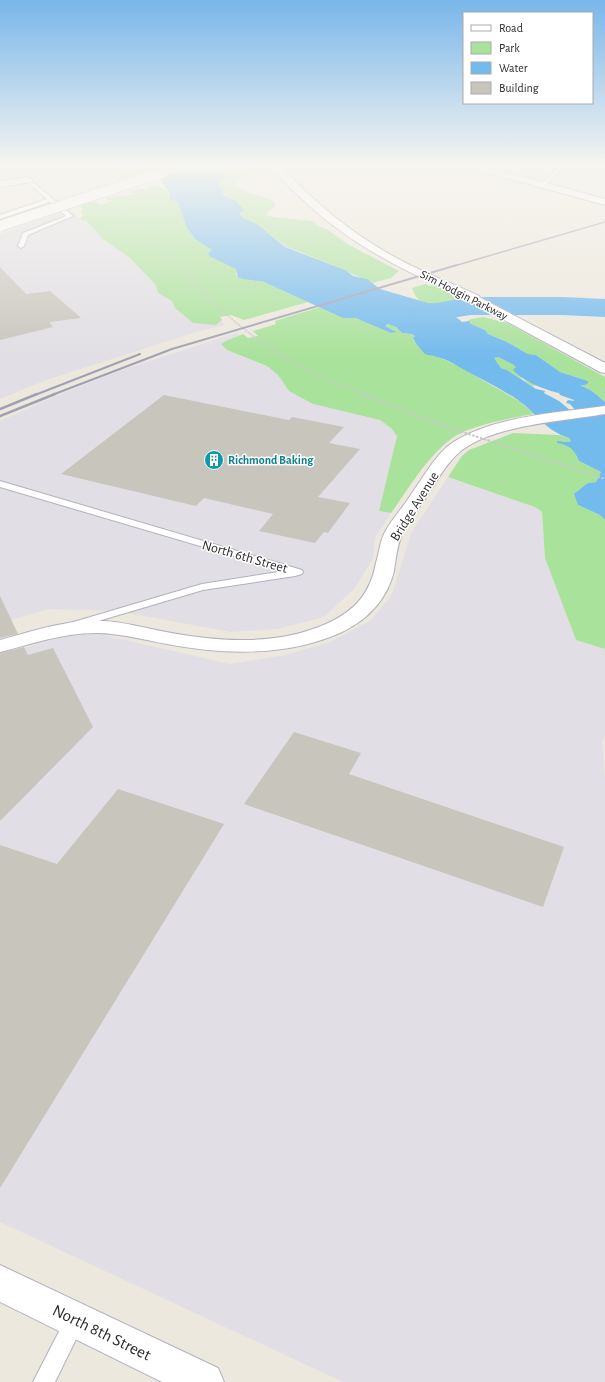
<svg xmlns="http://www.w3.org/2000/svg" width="605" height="1382" font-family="'Alegreya Sans',sans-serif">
<rect width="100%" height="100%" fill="#ede8dd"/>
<!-- industrial -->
<g fill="#e1dee5">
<path d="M71,208l8,11 7,2 17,18 27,19 26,27 2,8 14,8 3,7 44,15 2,-2 4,4 -32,8 -147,47 -46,19v-165z"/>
<path d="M236,333l4,2 -18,9 5,6 40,16 11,9 5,8 30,21 67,16 11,8 6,8 -18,75 12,2 -16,25 -2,20 -18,30 -31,29 -47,12 -46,3 -114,-21 -68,-2 -49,14v-202l61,-27 61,-24z"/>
<path d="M448,477l87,30 7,6 3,45 31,82 29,9v86l-3,7 3,35v605h-262l-343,-160v-567l51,-15 39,-8 140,32 50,-8 48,-13 42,-22 22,-26 19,-62z"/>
</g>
<!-- green -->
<g fill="#a9e29b">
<path d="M115,166h41l1,2 -31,9 -7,-1z"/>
<path d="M237,166h20l7,5c-12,2 -22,3 -29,14 5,3 11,7 18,9 9,3 17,3 23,11l-8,6 -2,4c15,5 33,3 49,7l1,3 12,5 21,15 50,26 -8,7 -19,5 -2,-2 -23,-9 -2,-2 -60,-24 -28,-22 -14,-6 -4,-5 4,-3 -8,-10 -12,-5 -5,-10 2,-1v-3l8,-5 -5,-1 14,-7z"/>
<path d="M148,186c8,-1 17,1 22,7v6l2,2 6,1 1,3 8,23 8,11 17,11 -1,7 26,12 -1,6 14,5 14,2 44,20 -64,18 -13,-5 -11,2 2,3 -6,5 -23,-2 -18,-15 -3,-7 -14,-8 -2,-8 -26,-27 -27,-19 -17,-18 -6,-2 3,-4 -2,-3 2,-3 -3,-2c6,-5 16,-7 21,-2l11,-4 -6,-2 1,-2 25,-2 2,-1 -5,-2 9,-3h11z"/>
<path d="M426,284l3,2 6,-1 34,18c-11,2 -38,4 -48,-2 -5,-3 -7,-8 -9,-13z"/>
<path d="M320,307l23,11 10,-1 15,5 23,11 4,-1 -10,-6 4,-2 7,3 6,6 10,1 3,2 -2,4 16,15 7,1 22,10 61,35 15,13c-23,4 -65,11 -83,25 -25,19 -42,49 -60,74l-12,-2 18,-75 -6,-8 -11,-8 -67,-16 -24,-13 -11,-16 -11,-9 -40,-16 -6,-6 5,-3 17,-7 5,4 10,-2 -5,-5 23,-7 -1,-3z"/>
<path d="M483,317l24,6 98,54v25l-13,-11 -12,-6 8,-4 -28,-9 -24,-17 -8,-1 -21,-12 -19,-8 -3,-4 -19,-8 5,-3z"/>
<path d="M498,357l16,8 3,4 -1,4 7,7 15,5 -6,1 -25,-16 -6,-2 -4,-6 -4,-4z"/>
<path d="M513,433l46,2 10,3 2,3 -2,1 -8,-1 13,10 5,10 22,11 -5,10 -8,1 -10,22 22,10 5,5v129l-29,-9 -31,-82 -3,-46 -7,-5 -87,-30 14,-21 7,-6z"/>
</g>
<!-- water -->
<path fill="#73baed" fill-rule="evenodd" d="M156,166h81v2l-14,7 6,2 -9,4v2l-2,2 5,5v5l12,5 9,10 -5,3 4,5 14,6 28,23 60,23 8,6 14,3 13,10 48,14 13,1 16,10 -1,3 6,5 7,-1 2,3 14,6 3,4 19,8 21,12 8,1 24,17 28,9v2l-3,2h-5l12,6 13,11v118l-5,-5 -22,-10 -4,-11 14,-11 8,-1 5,-10 -22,-11c-5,-12 -10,-16 -22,-18v-2l12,1 2,-1 -2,-3c-23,-7 -32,-24 -51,-38 -18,-12 -39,-22 -59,-33 -6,-4 -14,-8 -22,-10 -4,-2 -8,-1 -12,-3 -1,-1 -12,-14 -12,-16l2,-2 -3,-2 -10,-1 -6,-6 -8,-3 -3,2 11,6 -5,1 -35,-15h-13l-79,-36 -21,-3 -5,-2 -2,-8 -25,-12 -3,-3 4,-4 -17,-11 -8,-11 -8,-23 -1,-3 -8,-2v-7l-7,-10zM498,357l16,8 2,3 -3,1c4,10 35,22 46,24l1,2 14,5 -1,1 -5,-1 -2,3 4,1 6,7h-5l-12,-10 -15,-8 1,-2 -9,-2 -29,-19 -6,-2 -7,-10z"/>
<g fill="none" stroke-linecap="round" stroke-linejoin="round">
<!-- river -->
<path fill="#73baed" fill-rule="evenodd" d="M471,297h91l43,2v18l-43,-2h-91l-47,7 -11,-3 -4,-6 4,-6z"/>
</g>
<!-- building -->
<g fill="#c8c5bd">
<path d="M0,267l26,27 24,-3 31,27 -32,4 4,5 -53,13z"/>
<path d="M164,395l125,25 3,-3 52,10 -15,16 31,6 -42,48 32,6 -22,30 -4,-1 -9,11 -56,-12 14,-17 -69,-16 -8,8 -135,-32z"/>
<path d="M0,596l18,38 -18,4z"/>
<path d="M24,647l4,8 25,-7 40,79 -93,94v-168z"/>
<path d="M294,732l67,21 -12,21 215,73 -21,60 -299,-103z"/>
<path d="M118,789l106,35 -224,364v-343l57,19z"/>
</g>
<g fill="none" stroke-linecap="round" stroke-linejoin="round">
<defs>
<g id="lane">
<path d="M21,166h14l-20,3 -2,-1z"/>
<path d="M560,166h5l-20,20h-4v-2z"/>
<path d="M28,178l45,38 -45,19 -4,11 -3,2 -3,-2 5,-13 43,-17 -16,-14 -50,17v-4l47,-16 -21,-18v-2z"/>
<path d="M0,481l302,89 1,2 -1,2 -7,2 -92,14 -125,37h-8l-2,-2 2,-2 132,-39 83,-13 -285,-84z"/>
<path d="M75,1311l7,3 3,7 -30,61h-22l35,-68z"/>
</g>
<g id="street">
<path d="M272,166h9c34,38 75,71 121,95 25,13 52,23 77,35l2,3 -2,3h-8c-64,-31 -116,-53 -169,-103 -10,-10 -23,-21 -30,-33z"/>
<path d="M28,177l5,3 -2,2 -31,5v-6z"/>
<path d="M605,406v8c-41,7 -110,11 -143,36 -16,12 -30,39 -41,55 -6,9 -14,18 -18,27 -6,12 -7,27 -9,39 -7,29 -27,49 -52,61 -55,25 -117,23 -175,12 -23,-4 -47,-11 -71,-11 -33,0 -65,11 -96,19v-12c33,-9 68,-21 103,-19 21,1 42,7 63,11 53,10 110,14 160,-8 29,-13 44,-30 50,-61 3,-10 4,-22 9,-31 5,-10 14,-20 21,-30 11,-15 30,-49 46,-59 42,-27 104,-30 153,-37z"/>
<path d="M0,1265l218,103 6,14h-62l-162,-80z"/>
</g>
<g id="secondary">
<path d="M174,166h13l-1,2 -22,7 -5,-3 2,-2z"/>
<path d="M470,166h13l122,33v6l-134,-37z"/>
<path d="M475,295l130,68v10l-5,-1 -129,-70 -2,-3 2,-3z"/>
</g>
</defs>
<!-- lane casing -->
<use href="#lane" stroke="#b1b1be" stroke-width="2"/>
<!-- street casing -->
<use href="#street" stroke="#b1b1be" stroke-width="2"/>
<!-- secondary casing -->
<use href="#secondary" stroke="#b1b1be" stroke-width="2"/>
<!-- path-far2 -->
<path stroke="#c8c8c8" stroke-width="1" stroke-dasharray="1.5 1" stroke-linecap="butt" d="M116,209l49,38 15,19"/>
<!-- path-far1 -->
<path stroke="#c8c8c8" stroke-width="1.5" stroke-dasharray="2 1" stroke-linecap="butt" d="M179,265c33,41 73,74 119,100 21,12 44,20 67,30"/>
<!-- path -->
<path stroke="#c8c8c8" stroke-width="2" stroke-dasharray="2.5 1.5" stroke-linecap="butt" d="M362,394l76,30"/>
<!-- lane -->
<use href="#lane" fill="#fff" fill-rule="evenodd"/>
<!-- street -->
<use href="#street" fill="#fff" fill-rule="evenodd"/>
<!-- secondary -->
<use href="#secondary" fill="#fff" fill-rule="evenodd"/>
<!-- rail-far2 -->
<path stroke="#a0a0b5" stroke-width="1.5" d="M454,266l151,-44"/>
<!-- rail-far1 -->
<g stroke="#a0a0b5" stroke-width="2">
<path d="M35,395l105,-41"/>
<path d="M52,395l120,-46 285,-84"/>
</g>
<!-- rail -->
<g stroke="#a0a0b5" stroke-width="2.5">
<path d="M0,409l37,-15"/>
<path d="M0,416l55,-22"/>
</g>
<defs>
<path id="secondary-bridge" d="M0,226l164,-54"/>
</defs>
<!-- secondary-bridge casing -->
<use href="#secondary-bridge" stroke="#b1b1be" stroke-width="11" stroke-linecap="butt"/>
<!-- path-bridge -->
<path stroke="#c8c8c8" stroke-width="2" stroke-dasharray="2.5 1.5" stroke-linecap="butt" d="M438,424l167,55"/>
<!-- secondary-bridge -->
<use href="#secondary-bridge" stroke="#fff" stroke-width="10"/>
</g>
<!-- sky -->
<linearGradient id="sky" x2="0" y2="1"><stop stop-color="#79b6ea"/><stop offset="0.46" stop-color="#f7f5f0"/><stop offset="1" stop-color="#f7f5f0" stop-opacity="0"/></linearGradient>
<rect width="605" height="359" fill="url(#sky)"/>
<!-- icons -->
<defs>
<symbol id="building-disc" viewBox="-11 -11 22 22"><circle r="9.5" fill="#0f9aa8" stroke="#fff"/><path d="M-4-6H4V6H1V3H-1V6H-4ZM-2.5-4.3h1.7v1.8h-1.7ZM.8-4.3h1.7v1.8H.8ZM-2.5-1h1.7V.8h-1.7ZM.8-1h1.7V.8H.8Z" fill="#fff"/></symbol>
</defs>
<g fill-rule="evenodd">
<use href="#building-disc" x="203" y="449" width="22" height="22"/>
</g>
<g text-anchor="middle" stroke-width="3" stroke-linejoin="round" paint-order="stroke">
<!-- far-street labels -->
<g font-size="12" fill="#2b2b2b" stroke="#fff">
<text transform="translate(464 295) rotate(27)" y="4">Sim Hodgin Parkway</text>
</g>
<!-- far-culture labels -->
<g font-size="12" font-weight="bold" fill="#0d838f" stroke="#fff" text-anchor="start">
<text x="228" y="464">Richmond Baking</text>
</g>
<!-- street labels -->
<g font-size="14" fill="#2b2b2b" stroke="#fff">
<text transform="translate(414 506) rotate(-58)" y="5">Bridge Avenue</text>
<text transform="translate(245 556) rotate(16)" y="5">North 6th Street</text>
</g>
<!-- near-street labels -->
<g font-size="17" fill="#2b2b2b" stroke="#fff">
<text transform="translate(102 1332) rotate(26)" y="6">North 8th Street</text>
</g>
</g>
<!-- legend -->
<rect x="463" y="12" width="130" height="92" fill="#ffffff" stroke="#aaaaaa"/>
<rect x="471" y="25" width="20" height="6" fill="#ffffff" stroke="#aaaaaa"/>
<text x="499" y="32" font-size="12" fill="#2b2b2b">Road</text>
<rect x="471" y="42" width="20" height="12" fill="#a9e29b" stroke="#aaaaaa"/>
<text x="499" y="52" font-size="12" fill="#2b2b2b">Park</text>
<rect x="471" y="62" width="20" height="12" fill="#73baed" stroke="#aaaaaa"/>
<text x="499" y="72" font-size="12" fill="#2b2b2b">Water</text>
<rect x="471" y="82" width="20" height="12" fill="#c8c5bd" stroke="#aaaaaa"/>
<text x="499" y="92" font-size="12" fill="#2b2b2b">Building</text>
</svg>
